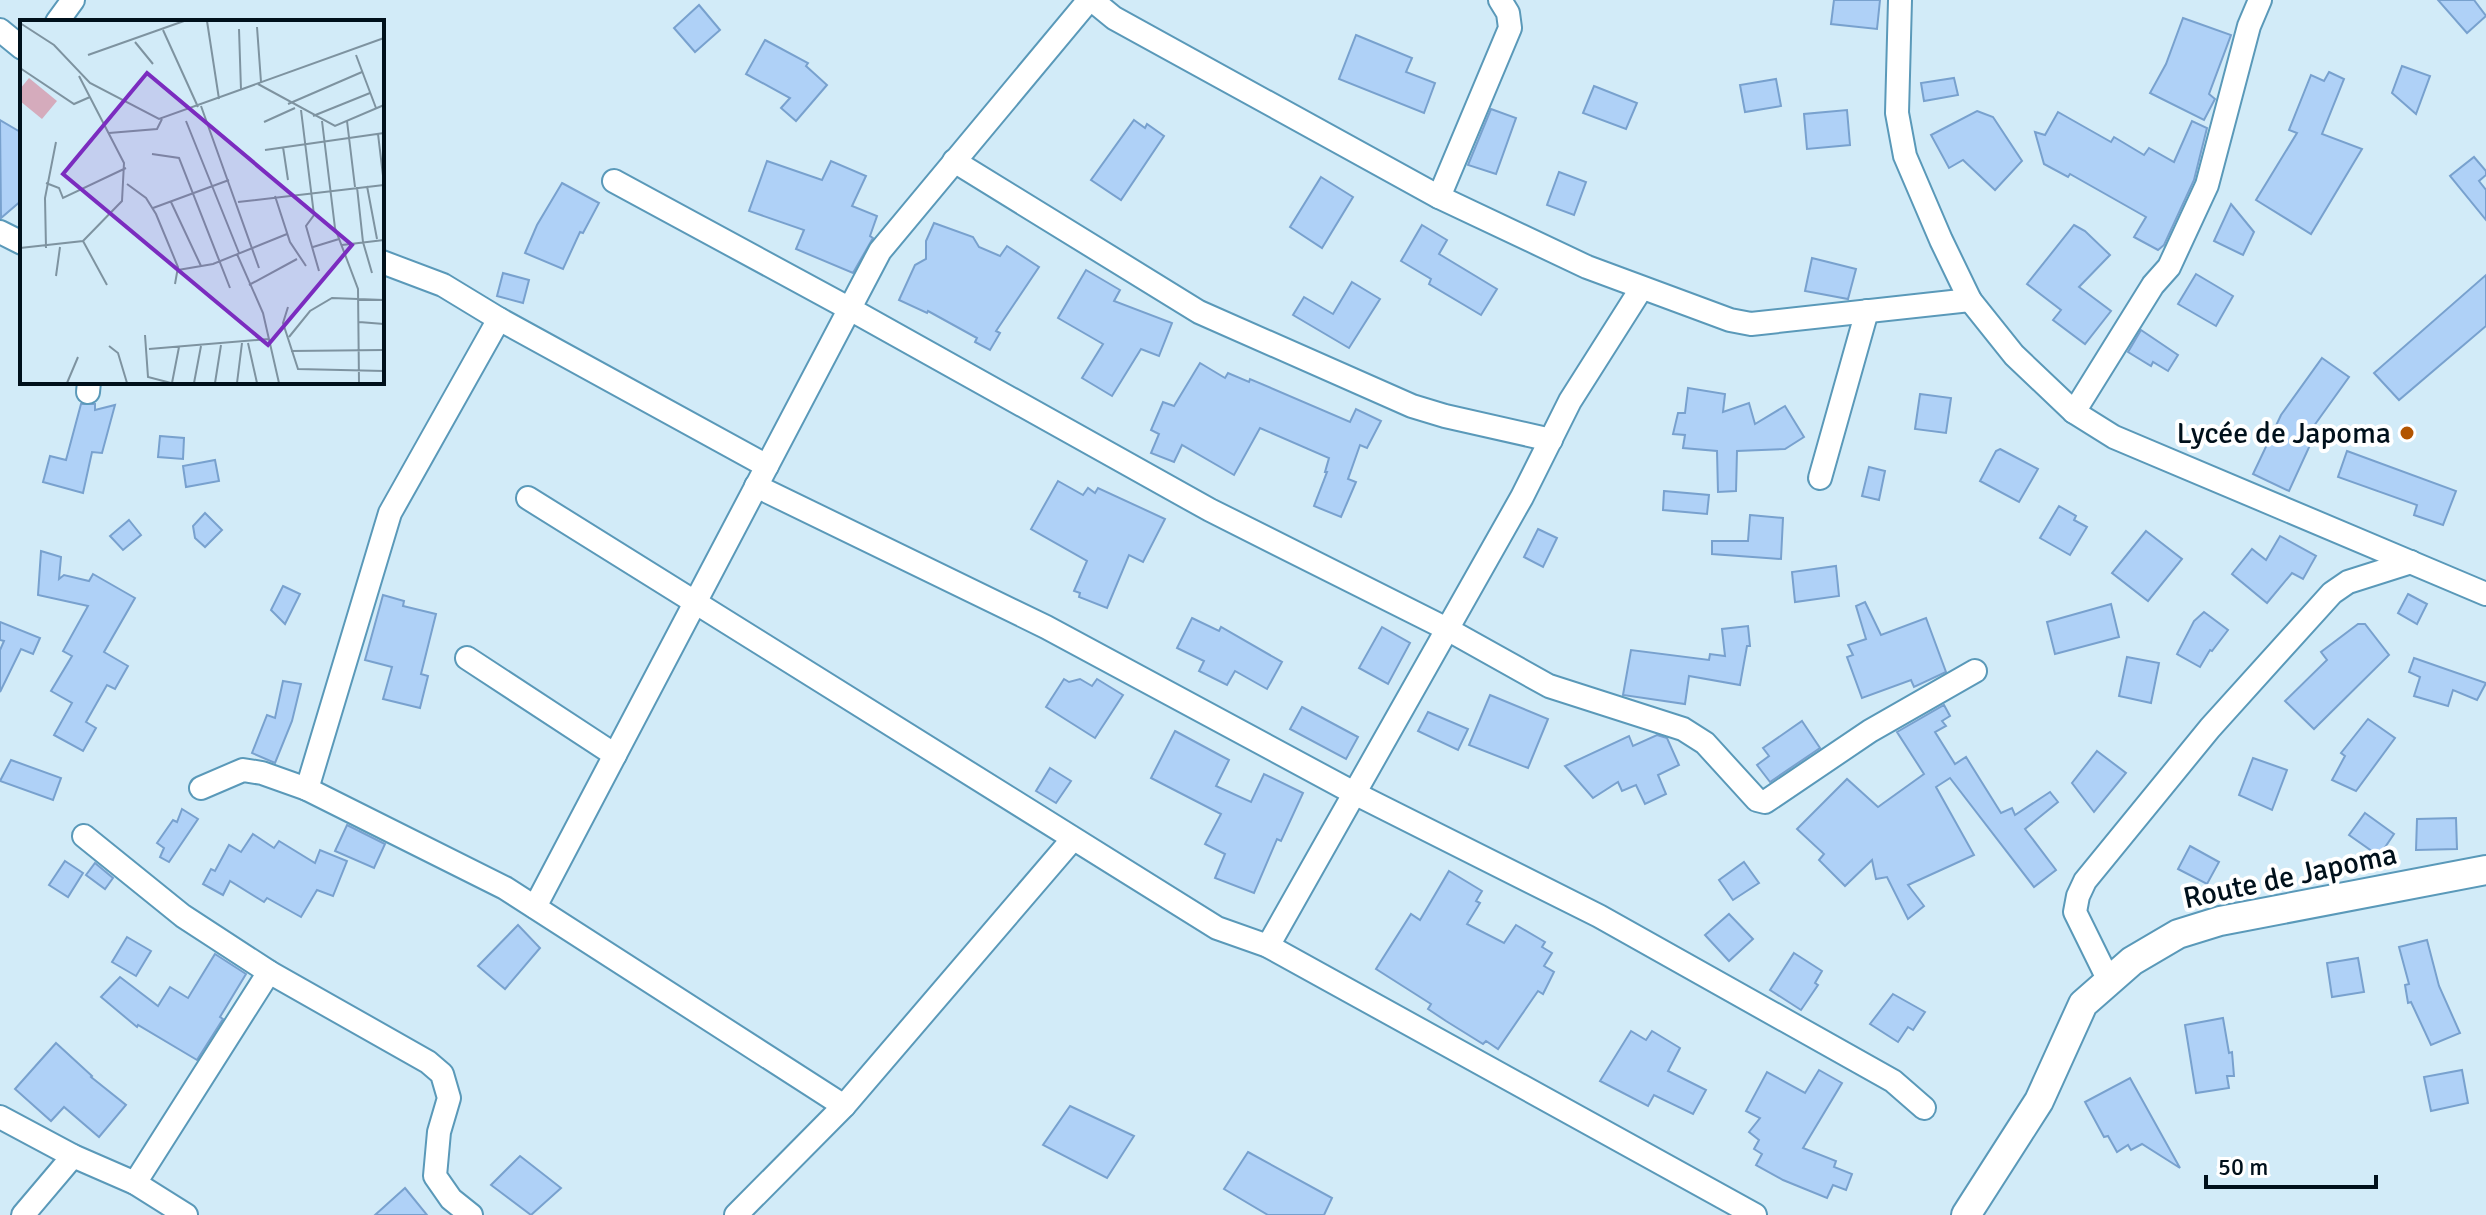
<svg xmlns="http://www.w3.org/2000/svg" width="2486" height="1215" font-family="Signika,sans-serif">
<rect width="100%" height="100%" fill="#d2ebf8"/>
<!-- building -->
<g fill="#afd1f7" stroke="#78a1ce" stroke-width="2">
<path d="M1834,0h46l-3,29 -46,-5z"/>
<path d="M2438,0h36l12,16 -19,17z"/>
<path d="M699,5l21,25 -25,22 -21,-24z"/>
<path d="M2183,18l48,17 -22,59 6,5 -11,21 -54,-27 16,-29z"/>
<path d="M1356,35l56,23 -6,14 29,11 -11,30 -85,-34z"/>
<path d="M765,40l43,23 -2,3 21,19 -31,36 -15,-13 9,-10 -44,-24z"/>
<path d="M2402,66l28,10 -14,38 -24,-21z"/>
<path d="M2329,72l15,7 -22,55 40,15 -51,85 -55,-34 41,-67 -8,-3 22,-55 13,6z"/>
<path d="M1954,78l4,17 -34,6 -3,-18z"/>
<path d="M1776,79l5,27 -36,6 -5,-27z"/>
<path d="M1594,86l43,17 -11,26 -43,-16z"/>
<path d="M1491,109l25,9 -20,56 -28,-9z"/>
<path d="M1847,110l3,35 -43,4 -3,-35z"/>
<path d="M1977,111l16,6 29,44 -27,29 -32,-30 -14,8 -18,-33z"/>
<path d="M2058,112l53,30 3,-5 30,18 5,-7 25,14 18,-41 15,7 -13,52 -30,65 -6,5 -24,-13 12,-20 -76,-43 -2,3 -24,-13 -9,-32 10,3z"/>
<path d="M0,120l22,13v67l-21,18z"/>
<path d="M1134,120l11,8 2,-4 17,12 -43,64 -30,-20z"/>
<path d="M2474,157l12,14v4l-7,6 7,9v30l-36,-44z"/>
<path d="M767,161l55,19 9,-19 35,15 -14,30 25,10 -7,20 3,2 -20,35 -57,-24 8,-19 -55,-19z"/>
<path d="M1559,172l27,10 -12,33 -27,-10z"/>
<path d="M1321,177l32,20 -31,51 -32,-21z"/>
<path d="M562,183l37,20 -16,30 -3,-1 -17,37 -38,-16 12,-28z"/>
<path d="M2231,204l23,28 -11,23 -29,-14z"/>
<path d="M934,223l39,14 6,10 21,9 7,-10 32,21 -43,64 4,2 -10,17 -15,-8 2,-4 -49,-27 -1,2 -28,-13 16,-35 11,-6v-18z"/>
<path d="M1422,225l25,15 -8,14 58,35 -16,26 -52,-31 2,-5 -30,-18z"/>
<path d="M2074,225l11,6 25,24 -31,32 32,24 -26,33 -32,-24 8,-10 -34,-26z"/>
<path d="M1812,258l44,11 -8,30 -43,-8z"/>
<path d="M1086,270l34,20 -6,11 58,22 -13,33 -18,-7 -29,47 -30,-18 21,-34 -45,-26z"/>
<path d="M503,273l26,7 -6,23 -26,-7z"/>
<path d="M2196,274l37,22 -17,30 -38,-22z"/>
<path d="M2486,275v51l-87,74 -25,-27z"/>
<path d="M1352,282l28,17 -31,49 -56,-33 11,-18 29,17z"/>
<path d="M2141,330l37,25 -10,16 -15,-9 -2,4 -23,-14z"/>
<path d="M2322,358l27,19 -38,53 5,2 -27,59 -36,-17 28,-59z"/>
<path d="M1200,363l25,15 3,-5 21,9 1,-3 100,43 6,-13 25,12 -14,27 -7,-3 -12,34 8,3 -15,35 -27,-11 13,-34h-2l4,-14 -69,-30 -26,47 -52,-30 -8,17 -23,-9 8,-19 -8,-4 12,-28 11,4z"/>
<path d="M1688,388l37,6 -2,18 26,-9 6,21 30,-18 19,31 -19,12 -48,2 -1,40 -18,1 -1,-41 -34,-3 2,-13 -12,-1 5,-21h7z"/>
<path d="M1920,394l31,4 -5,35 -31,-4z"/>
<path d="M81,404h14v6l20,-5 -13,48 -10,-1 -9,41 -40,-11 7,-26 16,4z"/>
<path d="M160,436l24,2 -1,21 -25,-2z"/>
<path d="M2000,449l38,20 -19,33 -39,-21 16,-30z"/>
<path d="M2347,451l109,40 -13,34 -29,-10 3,-10 -79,-28z"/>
<path d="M215,460l4,21 -33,6 -3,-21z"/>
<path d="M1869,467l16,4 -6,29 -17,-4z"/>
<path d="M1058,481l25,14 5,-7 7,5 3,-5 67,31 -22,43 -14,-7 -22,53 -28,-11 1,-4 -6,-2 13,-30 -56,-32z"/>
<path d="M1664,491l45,4 -2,19 -44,-4z"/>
<path d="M2059,506l17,10 -2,4 13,7 -17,28 -30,-17z"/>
<path d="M205,513l17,17 -17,17 -10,-9 -2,-12z"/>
<path d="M1750,515l33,3 -2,41 -69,-5v-13h36z"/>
<path d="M129,520l12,15 -18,15 -13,-14z"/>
<path d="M1538,529l19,9 -14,29 -19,-10z"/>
<path d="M2146,531l36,28 -34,42 -36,-28z"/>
<path d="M2280,536l36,20 -13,23 -11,-6 -25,30 -35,-29 20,-25 14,11z"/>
<path d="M41,551l20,6 -2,22 5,-4 25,6 4,-7 42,24 -31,54 24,14 -13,23 -8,-4 -21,37 10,6 -13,23 -29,-16 18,-32 -21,-12 21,-35 -9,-5 25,-45 -50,-11z"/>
<path d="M1836,566l3,30 -44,6 -3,-30z"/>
<path d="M283,586l17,8 -15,30 -14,-14z"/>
<path d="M2408,594l19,10 -10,20 -19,-11z"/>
<path d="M383,595l21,6 -1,5 33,8 -15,60 7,2 -8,32 -37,-9 9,-32 -27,-7z"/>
<path d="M1865,602l16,33 45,-17 20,54 -32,15 -3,-7 -49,18 -15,-41 6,-2 -5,-10 18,-6 -10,-33z"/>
<path d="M2111,604l8,33 -64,17 -8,-32z"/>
<path d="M2204,612l24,18 -16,21 -2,-1 -10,17 -23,-13 17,-33z"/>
<path d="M1192,618l27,13 2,-4 61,35 -15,27 -32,-18 -8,14 -28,-14 5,-10 -27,-13z"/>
<path d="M0,622l40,16 -7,16 -12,-5 -21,43v-42l4,-9 -4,-1z"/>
<path d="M2358,624h7l24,31 -75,74 -29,-28 42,-41 -6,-8z"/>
<path d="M1748,626l2,20h-3l-7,39 -51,-9 -4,28 -62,-9 8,-45 78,10 1,-6 15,2 -3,-27z"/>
<path d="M1382,627l28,16 -22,41 -29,-16z"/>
<path d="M2127,657l32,6 -8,40 -32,-7z"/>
<path d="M2414,658l72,25 -9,17 -24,-10 -5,16 -34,-10 6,-19 -11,-5z"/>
<path d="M1064,679l5,3 11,-3 12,7 5,-7 26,16 -28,43 -49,-31z"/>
<path d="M283,681l18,3 -9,37 -17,42 -23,-10 15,-38 8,3z"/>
<path d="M1490,695l58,24 -20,49 -59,-23z"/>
<path d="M1944,705l6,11 -8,5 4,5 -11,6 20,32 11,-7 35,56 11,-5 3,7 35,-23 8,10 -33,27 31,41 -22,17 -84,-109 -14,9 38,68 -66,30 16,21 -16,13 -21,-42 -11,2 -4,-19 -27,26 -26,-26 5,-6 -27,-25 50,-50 31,28 46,-33 -27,-42z"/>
<path d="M1302,707l56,30 -12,22 -56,-30z"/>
<path d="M1428,712l40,17 -10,21 -40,-19z"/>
<path d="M2368,719l27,19 -39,53 -24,-11 13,-24 -4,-3z"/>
<path d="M1802,721l18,27 -50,34 -13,-17 12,-9 -6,-8z"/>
<path d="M1175,731l54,29 -13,26 35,16 13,-28 39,19 -22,48 -4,-2 -23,54 -39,-15 10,-24 -20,-10 16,-30 -70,-36z"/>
<path d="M1657,735l10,3 12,27 -21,10 8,19 -21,10 -9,-19 -14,6 -4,-9 -25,16 -28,-32 64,-30 4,10z"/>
<path d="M2097,751l29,22 -32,39 -22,-29z"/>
<path d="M2253,758l34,12 -15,40 -33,-15z"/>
<path d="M11,760l50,18 -8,22 -53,-19z"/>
<path d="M1050,768l21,13 -15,22 -20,-12z"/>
<path d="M182,809l16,10 -29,43 -9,-5 4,-9 -7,-5 16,-23 4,2z"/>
<path d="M2365,813l29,21 -15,22 -30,-21z"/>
<path d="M2456,818l1,31 -41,1 1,-31z"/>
<path d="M347,825l38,19 -11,24 -39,-17z"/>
<path d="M253,834l21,14 5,-7 36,22 5,-13 27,11 -14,35 -16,-6 -16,27 -34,-19 -3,4 -34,-21 -7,14 -20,-11 8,-15 4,2 14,-26 12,7z"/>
<path d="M2190,846l29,16 -12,22 -29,-15z"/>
<path d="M65,861l18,12 -15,24 -19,-12z"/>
<path d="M1744,862l15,21 -26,17 -14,-20z"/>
<path d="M95,863l18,15 -8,11 -19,-14z"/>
<path d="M1449,871l33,20 -6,10 4,2 -13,21 37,19 12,-18 29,17 -3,5 10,6 -8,13 10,6 -11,22 -5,-3 -40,58 -12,-8 -3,3 -37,-23 -18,-12 3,-5 -55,-35 35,-55 9,6z"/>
<path d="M1729,914l24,25 -24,22 -24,-26z"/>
<path d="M518,925l22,23 -35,41 -27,-23z"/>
<path d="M127,937l24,14 -15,25 -24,-14z"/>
<path d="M2427,940l12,46 21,47 -29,12 -20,-43 -3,1 -3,-18 4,-1 -10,-37z"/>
<path d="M1794,953l28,18 -7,12 3,2 -17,25 -31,-20z"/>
<path d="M215,954l31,20 -26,43 3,2 -26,41 -59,-35 -1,2 -36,-30 19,-20 38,29 12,-19 18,11z"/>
<path d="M2358,958l6,34 -32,5 -5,-34z"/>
<path d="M1893,994l32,18 -12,18 -5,-3 -10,15 -28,-18z"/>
<path d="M2223,1018l6,35 3,-1 2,24h-7l2,12 -33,5 -11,-68z"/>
<path d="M1631,1031l15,9 6,-9 28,17 -12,23 38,19 -13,24 -39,-19 -6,11 -48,-25z"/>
<path d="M56,1043l36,33 -1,1 35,28 -27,32 -35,-30 -13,14 -36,-32z"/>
<path d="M1819,1070l23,13 -39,65 33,13 -2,6 18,7 -6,16 -13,-5 -6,13 -44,-18 -27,-15 6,-11 -8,-5 5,-9 -10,-8 11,-14 -14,-7 21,-39 38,21z"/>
<path d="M2462,1070l6,33 -37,8 -7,-34z"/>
<path d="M2130,1078l50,90 -38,-24 -11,6 -3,-5 -11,7 -9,-16 -4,1 -19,-35z"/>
<path d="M1070,1106l64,30 -27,42 -64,-33z"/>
<path d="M1248,1152l84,46 -8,17h-56l-44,-26z"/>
<path d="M520,1156l41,32 -30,27 -40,-30z"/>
<path d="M405,1188l22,27h-52z"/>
</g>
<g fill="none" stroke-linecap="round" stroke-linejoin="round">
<defs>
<g id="minor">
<path d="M1092,0l22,18 325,179 148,70 143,53 21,4 219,-24"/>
<path d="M1900,0l-3,113 8,43 36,84 29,60 44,55 60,57 40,25 372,157"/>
<path d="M57,22l16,-22"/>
<path d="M0,30l22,18"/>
<path d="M954,161l245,151 213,94 33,10 106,24"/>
<path d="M614,181l236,128 360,201 237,119 102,57 134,43 22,14 52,57 8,2 105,-71 105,-60"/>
<path d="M1439,197l71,-169 -2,-15 -8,-13"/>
<path d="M0,232l22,11"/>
<path d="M382,262l61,23 56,34 268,147"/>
<path d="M88,392l1,-10"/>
<path d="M2074,412l79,-127 16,-18 38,-82 42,-159 11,-26"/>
<path d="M1820,478l47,-167"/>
<path d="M756,486l290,141 308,166 245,123 294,165 31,27"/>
<path d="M528,498l689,430 51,18 487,269"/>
<path d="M467,658l148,97"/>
<path d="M201,788l42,-18 19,3 45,16 198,99 339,218"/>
<path d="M307,789l83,-276 109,-194"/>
<path d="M84,836l99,80 86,56 159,90 14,12 7,24 -10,34 -4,44 16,23 20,16"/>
<path d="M535,907l345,-656 209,-251"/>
<path d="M1268,946l254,-449 48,-96 71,-112"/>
<path d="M2109,981l-34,-69 3,-16 7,-15 125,-153 122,-135 16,-11 63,-20"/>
<path d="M0,1117l73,39 62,27 51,32"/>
<path d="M135,1183l134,-211"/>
<path d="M23,1215l50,-59"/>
<path d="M736,1215l108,-109 228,-266"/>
</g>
<path id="tertiary" d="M1966,1215l73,-114 44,-97 49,-43 46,-27 42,-13 266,-51"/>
</defs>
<!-- minor casing -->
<use href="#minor" stroke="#5a99b9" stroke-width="26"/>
<!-- tertiary casing -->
<use href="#tertiary" stroke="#5a99b9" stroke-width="32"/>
<!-- minor -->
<use href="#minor" stroke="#fff" stroke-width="22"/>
<!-- tertiary -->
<use href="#tertiary" stroke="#fff" stroke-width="28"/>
</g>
<!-- markers -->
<circle fill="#b25400" stroke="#fff" stroke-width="3" cx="2407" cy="433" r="8"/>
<g text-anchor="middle" stroke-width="8" stroke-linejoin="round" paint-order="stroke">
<!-- poi labels -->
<g font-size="30" fill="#00101b" stroke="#fff" text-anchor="end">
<text x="2391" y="443">Lycée de Japoma</text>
</g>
<!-- street labels -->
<g font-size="30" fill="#00101b" stroke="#fff">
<text transform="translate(2290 876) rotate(-12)" y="10">Route de Japoma</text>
</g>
</g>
<!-- overview -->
<g transform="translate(20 20)">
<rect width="364" height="364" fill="#d2ebf8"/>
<path d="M9,58l28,23 -15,18 -22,-18v-12z" fill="#d5abbc"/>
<path fill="none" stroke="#7e93a0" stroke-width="2" d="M187,1l12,78M0,3l34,22 36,38 69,36 225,-81M237,7l4,55M219,9l2,61M143,10l35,77M115,22l18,22M68,35l96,-34M336,35l20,53M0,48l54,36 16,-7M238,64l77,42 49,-21M268,84l74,-32M181,86l58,162M281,90l13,105 -8,11 13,45M293,96l57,-23M166,101l53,132M302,101l13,107 23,61 1,94M327,101l8,66M244,102l31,-14M89,113l48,-4 5,-10M358,114l6,50M263,127l5,33M245,130l119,-17M132,134l27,4 51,130M26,163l13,5 4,10 63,-30M107,164l19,14 10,16 22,53 -3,17M347,166l10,53M337,167l6,55 9,31M255,176l15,46 16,24M151,182l30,64M218,182l146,-17M133,188l76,-28M63,221l24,44M322,225l42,-5M293,227l26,-8M0,228l63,-7 39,-40 2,-38 -45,-87M26,228l-1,-50 11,-56M217,234l26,59 16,70M158,250l35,-6 74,-30M36,256l4,-29M229,265l48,-26M268,287l-5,16 15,46 86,2M339,302l25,2M125,315l3,42 23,6M269,317l21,-26 22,-13 52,2M228,323l9,40M89,326l9,7 9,30M129,329l120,-10M271,331l93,-1M47,363l11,-26M152,363l7,-36M174,363l7,-37M195,363l6,-38M217,363l5,-40"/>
<path fill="#7b2cbf" fill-opacity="0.15" stroke="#7b2cbf" stroke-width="4" d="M127,53l205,172 -84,100 -205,-171z"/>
<rect width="364" height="364" fill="none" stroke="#00101b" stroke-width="4"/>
</g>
<!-- scale -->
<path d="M2206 1175v12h170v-12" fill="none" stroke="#00101b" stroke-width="4"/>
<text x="2218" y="1175" font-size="24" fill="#00101b" stroke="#ffffff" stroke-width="6" paint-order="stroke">50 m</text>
</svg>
